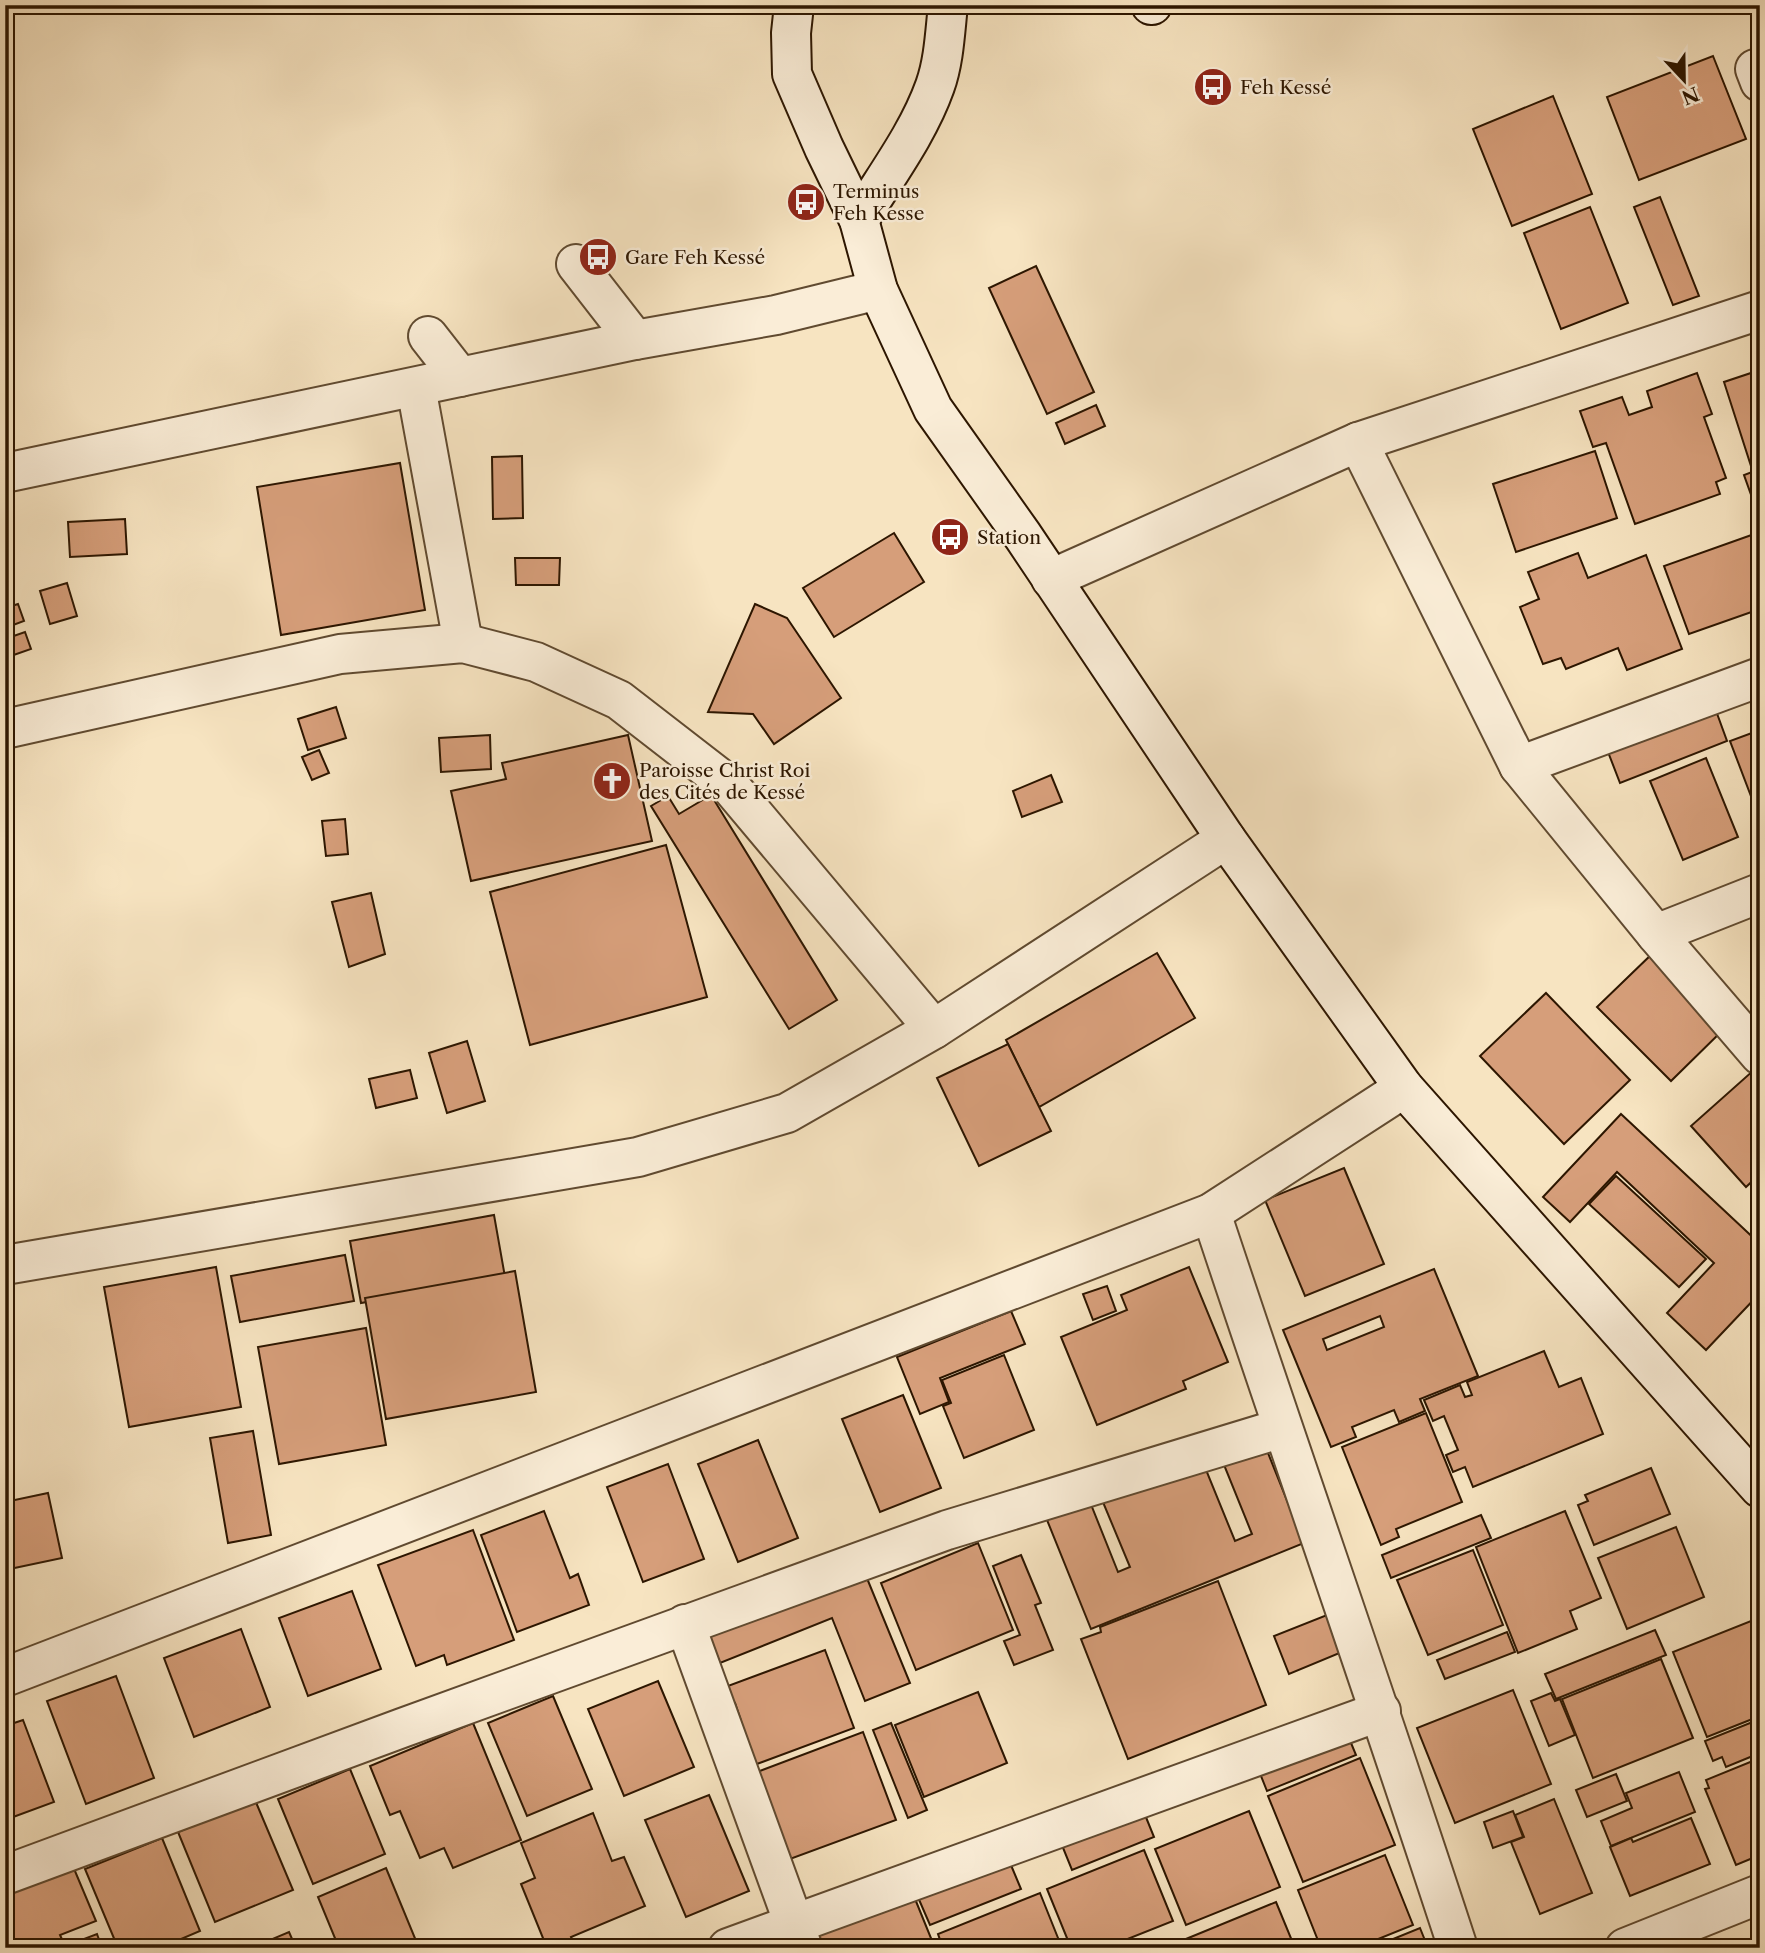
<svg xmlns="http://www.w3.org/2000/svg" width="1765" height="1953" font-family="'Libre Caslon Text',serif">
<rect width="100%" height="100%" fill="#f7e4c1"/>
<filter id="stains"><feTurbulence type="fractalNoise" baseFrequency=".00286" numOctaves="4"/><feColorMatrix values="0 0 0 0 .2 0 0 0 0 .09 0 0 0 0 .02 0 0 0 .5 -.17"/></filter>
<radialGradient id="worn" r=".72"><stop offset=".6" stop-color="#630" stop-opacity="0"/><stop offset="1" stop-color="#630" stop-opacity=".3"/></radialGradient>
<!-- building -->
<g fill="#d69e7a" stroke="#2d1600" stroke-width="2" fill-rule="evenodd">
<path d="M1713,56l33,83 -107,41 -32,-83z"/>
<path d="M1553,96l39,98 -80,32 -39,-97z"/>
<path d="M1660,197l39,99 -26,9 -39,-98z"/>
<path d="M1590,207l38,96 -67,26 -37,-96z"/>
<path d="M1036,266l58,126 -47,22 -58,-126z"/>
<path d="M1760,370v94l-9,2 -27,-84z"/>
<path d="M1697,373l15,41 -8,3 22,61 -10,4 4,12 -85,30 -29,-81 -13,4 -13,-36 42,-14 7,18 23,-8 -5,-16z"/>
<path d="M1096,405l9,21 -40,18 -9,-21z"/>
<path d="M1595,451l22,67 -101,34 -23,-68z"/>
<path d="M522,456l1,62 -30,1 -1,-62z"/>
<path d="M400,463l25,147 -144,25 -24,-148z"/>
<path d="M1760,469v51l-16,-45z"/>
<path d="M125,519l2,35 -57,3 -2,-35z"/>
<path d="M1760,532v77l-71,25 -25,-68z"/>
<path d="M894,533l30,49 -90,55 -31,-49z"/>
<path d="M1578,553l10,25 58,-23 36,94 -55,21 -9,-22 -52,21 -5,-11 -18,6 -23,-57 19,-8 -11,-27z"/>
<path d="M515,558h45l-1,27h-43z"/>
<path d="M67,583l10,33 -27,8 -10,-33z"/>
<path d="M18,604l6,17 -19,7v-20z"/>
<path d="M755,604l32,14 54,80 -67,46 -21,-30 -45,-2z"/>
<path d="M25,632l6,17 -26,9v-19z"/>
<path d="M1711,697l16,44 -107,42 -17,-44z"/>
<path d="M336,707l10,31 -38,12 -10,-31z"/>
<path d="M1760,730v90l-30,-79z"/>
<path d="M490,735l1,34 -50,3 -2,-34z"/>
<path d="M628,735l24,106 -181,40 -20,-90 55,-12 -4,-16z"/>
<path d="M319,750l10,23 -17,7 -10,-23z"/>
<path d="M1706,758l32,79 -55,23 -33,-79z"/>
<path d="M1051,775l11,27 -40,15 -9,-26z"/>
<path d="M711,795l126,205 -48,29 -138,-223 17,-10 11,18z"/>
<path d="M345,819l3,35 -22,2 -4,-35z"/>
<path d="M666,845l41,152 -177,48 -40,-153z"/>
<path d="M371,893l14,61 -36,13 -17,-65z"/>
<path d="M1654,952l73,74 -56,55 -74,-74z"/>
<path d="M1157,953l38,65 -156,89 -33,-67z"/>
<path d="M1546,993l84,87 -66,64 -84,-88z"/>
<path d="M467,1041l18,60 -38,12 -18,-60z"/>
<path d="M1008,1044l43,87 -72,35 -42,-88z"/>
<path d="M1755,1069l5,5v100l-14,13 -55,-61z"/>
<path d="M410,1070l7,28 -41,10 -7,-29z"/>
<path d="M1621,1114l139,130v49l-54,57 -39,-37 47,-50 -97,-91 -47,50 -27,-25z"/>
<path d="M1344,1168l40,96 -79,32 -40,-96z"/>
<path d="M1616,1176l90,83 -27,28 -90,-83z"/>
<path d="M494,1215l11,62 -144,26 -11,-62z"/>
<path d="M345,1255l9,46 -114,21 -9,-46z"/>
<path d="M216,1267l25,140 -112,20 -25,-140z"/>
<path d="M1189,1267l39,95 -45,19 3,8 -89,36 -36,-88 66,-27 -6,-15z"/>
<path d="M1434,1269l44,107 -58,23 5,12 -26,11 -5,-12 -42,17 4,10 -25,10 -48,-117zM1380,1316l4,11 -57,23 -4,-11z"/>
<path d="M515,1271l21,121 -150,27 -21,-121z"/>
<path d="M1107,1286l9,25 -23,9 -10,-26z"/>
<path d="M1011,1311l14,33 -85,34 9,24 -29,12 -23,-57z"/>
<path d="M366,1328l20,117 -107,19 -21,-117z"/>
<path d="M1544,1351l15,36 22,-9 22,56 -130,53 -8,-20 -12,5 -7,-17 12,-5 -14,-34 -11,5 -9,-21 36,-15 5,12 7,-2 -5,-13z"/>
<path d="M1004,1355l30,75 -70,28 -21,-52 8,-3 -9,-23z"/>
<path d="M903,1395l38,93 -61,24 -38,-93z"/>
<path d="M1426,1413l36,89 -66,27 3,8 -18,8 -39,-98z"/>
<path d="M253,1431l18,104 -43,8 -18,-105z"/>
<path d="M1260,1433l44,110 -213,86 -46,-114 43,-18 30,75 12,-5 -30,-72 100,-40 35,86 17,-7 -34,-84z"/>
<path d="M758,1440l40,98 -60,24 -40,-98z"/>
<path d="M668,1464l36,95 -61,23 -36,-95z"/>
<path d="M1651,1468l19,46 -76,31 -16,-40 10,-4 -3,-6z"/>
<path d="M48,1493l14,65 -57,12v-68z"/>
<path d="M544,1511l26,67 8,-4 11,31 -72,27 -36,-97z"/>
<path d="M1565,1511l36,87 -31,13 7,18 -59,24 -42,-106z"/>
<path d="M1481,1515l10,23 -100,40 -9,-23z"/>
<path d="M1676,1527l28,70 -77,32 -29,-71z"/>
<path d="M473,1530l41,110 -67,25 -3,-10 -28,11 -38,-101z"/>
<path d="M978,1543l35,87 -97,40 -35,-87z"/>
<path d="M1473,1550l30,75 -75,30 -31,-75z"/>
<path d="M1021,1555l20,48 -6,2 18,45 -39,15 -10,-24 16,-6 -27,-69z"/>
<path d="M864,1571l46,112 -45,18 -33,-83 -112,45 -11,-29z"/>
<path d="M1218,1581l48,124 -138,54 -47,-120 20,-7 -1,-5z"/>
<path d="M352,1591l29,78 -73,27 -29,-78z"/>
<path d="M1327,1615l15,37 -53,22 -15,-38z"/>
<path d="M1756,1619l4,9v88l-53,21 -34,-85z"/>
<path d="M241,1629l29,78 -76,30 -30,-79z"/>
<path d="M1655,1630l11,25 -110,44 -11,-25z"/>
<path d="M1507,1632l8,20 -70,27 -8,-19z"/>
<path d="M825,1650l29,78 -108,40 -16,-43 11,-4 -6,-18 -12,5 -6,-18z"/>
<path d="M1661,1659l32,79 -100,40 -31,-79z"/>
<path d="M116,1676l38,102 -68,26 -39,-103z"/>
<path d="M658,1681l36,86 -70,29 -36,-87z"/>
<path d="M1513,1690l38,94 -96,39 -38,-95z"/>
<path d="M978,1692l29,71 -83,34 -29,-72z"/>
<path d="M1551,1693l4,8 5,-2 15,36 -26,11 -18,-45z"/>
<path d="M553,1696l39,93 -65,27 -39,-93z"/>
<path d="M1760,1719v34l-34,14 -4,-10 -9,4 -8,-20z"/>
<path d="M23,1720l31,82 -49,18v-94z"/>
<path d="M473,1723l48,117 -68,28 -9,-20 -24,10 -20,-47 -10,4 -20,-49z"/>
<path d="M891,1723l36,87 -19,8 -35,-88z"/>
<path d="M1344,1726l12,29 -89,36 -12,-30z"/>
<path d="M863,1732l33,88 -106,39 -33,-87z"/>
<path d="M1360,1758l35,87 -92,37 -35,-86z"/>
<path d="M1760,1758v97l-24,10 -31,-76 4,-1 -3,-8z"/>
<path d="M350,1769l35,85 -72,30 -35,-85z"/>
<path d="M1679,1772l16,40 -84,34 -10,-25 31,-13 -6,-15z"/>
<path d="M1616,1774l11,27 -40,16 -11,-27z"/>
<path d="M709,1795l40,96 -63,26 -41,-97z"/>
<path d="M1554,1799l38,94 -52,21 -29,-72 13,-5 -9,-22z"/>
<path d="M255,1800l38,90 -78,32 -37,-90z"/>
<path d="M1139,1800l15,37 -82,33 -15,-37z"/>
<path d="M1249,1811l31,76 -94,38 -31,-76z"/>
<path d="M1513,1811l10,26 -30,11 -9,-26z"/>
<path d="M593,1813l19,48 12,-4 21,49 -74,31 5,11h-29l-26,-64 14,-6 -14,-35z"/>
<path d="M1691,1818l19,46 -80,32 -20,-49 21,-9 2,4z"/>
<path d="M162,1838l38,93 -40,17h-42l-33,-79z"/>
<path d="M1144,1850l29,71 -68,27h-34l-24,-59z"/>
<path d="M1385,1855l28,70 -57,23h-35l-23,-58z"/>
<path d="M1008,1858l13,31 -91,36 -13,-30z"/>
<path d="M72,1864l24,57 -36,14 5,11 -3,2h-51l-6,-14v-43z"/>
<path d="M386,1868l33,80h-80l-21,-51z"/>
<path d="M911,1889l24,59h-118l-7,-17z"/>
<path d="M1040,1893l22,55h-119l-5,-14z"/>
<path d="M1276,1902l19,46h-131z"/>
<path d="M1420,1928l8,20h-57z"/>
<path d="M289,1932l7,16h-45z"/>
<path d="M97,1934l5,14h-33l-1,-3z"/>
</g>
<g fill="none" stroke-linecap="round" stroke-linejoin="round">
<defs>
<g id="street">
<path d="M1755,69l5,13"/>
<path d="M576,264l59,76"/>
<path d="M428,336l32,41"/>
<path d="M416,387l47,256"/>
<path d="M1358,442l161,324 137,168 104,121"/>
<path d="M5,473l630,-133 141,-25 102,-25"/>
<path d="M1051,579l307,-137 402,-132"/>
<path d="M5,729l335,-75 123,-11 73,19 83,38 111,86 204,243"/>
<path d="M1519,766l241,-89"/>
<path d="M1656,934l104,-41"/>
<path d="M1211,1213c81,245 167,489 247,735"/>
<path d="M5,1265l633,-108 149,-44 147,-84 292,-190"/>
<path d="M685,1624l117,322"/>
<path d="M5,1677l1206,-464 193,-125"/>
<path d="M5,1875l397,-147 545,-198 335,-102"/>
<path d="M728,1948l653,-237"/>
<path d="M1625,1948l135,-54"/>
</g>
<g id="secondary">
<path d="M794,5l-3,28 1,41 32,74 35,72 19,70 55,119 90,127 203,303 178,249 356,400"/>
<path d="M1151,5h1"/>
<path d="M859,220c26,-43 59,-86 76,-134 9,-25 10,-54 13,-81"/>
</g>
</defs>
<!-- street casing -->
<use href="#street" stroke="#604a30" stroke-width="42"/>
<!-- secondary casing -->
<use href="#secondary" stroke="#2d1600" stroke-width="42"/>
<!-- street -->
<use href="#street" stroke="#faedd7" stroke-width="38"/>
<!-- secondary -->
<use href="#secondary" stroke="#faedd7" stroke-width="38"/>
</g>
<!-- icons -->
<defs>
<symbol id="bus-disc" viewBox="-11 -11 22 22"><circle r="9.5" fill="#8f2418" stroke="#faedd7"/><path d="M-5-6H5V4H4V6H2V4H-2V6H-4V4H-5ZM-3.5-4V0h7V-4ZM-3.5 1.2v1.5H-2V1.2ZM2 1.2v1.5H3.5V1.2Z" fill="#fff"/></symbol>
<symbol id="church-disc" viewBox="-11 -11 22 22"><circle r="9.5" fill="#8f2418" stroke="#faedd7"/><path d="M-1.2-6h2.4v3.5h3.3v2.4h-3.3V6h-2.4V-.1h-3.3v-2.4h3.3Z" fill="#fff"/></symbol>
</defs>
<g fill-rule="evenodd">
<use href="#bus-disc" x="1191" y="65" width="44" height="44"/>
<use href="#bus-disc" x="784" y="180" width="44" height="44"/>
<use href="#bus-disc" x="576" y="235" width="44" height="44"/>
<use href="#bus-disc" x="928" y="515" width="44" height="44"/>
<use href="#church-disc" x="590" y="759" width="44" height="44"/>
</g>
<g text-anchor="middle" stroke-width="5" stroke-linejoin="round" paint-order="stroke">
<!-- poi labels -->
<g font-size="19" fill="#2d1600" stroke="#faedd7" text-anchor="start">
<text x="1240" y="94">Feh Kessé</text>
<text x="833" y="198">Terminus<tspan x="833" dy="22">Feh Kesse</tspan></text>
<text x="625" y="264">Gare Feh Kessé</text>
<text x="977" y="544">Station</text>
<text x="639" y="777">Paroisse Christ Roi<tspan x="639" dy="22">des Cités de Kessé</tspan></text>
</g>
</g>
<!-- margin -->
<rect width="1765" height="1953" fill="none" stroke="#f7e4c1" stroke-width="28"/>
<rect x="7" y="7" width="1751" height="1939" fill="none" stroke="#2d1600" stroke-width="3.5"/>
<rect x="14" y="14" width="1737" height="1925" fill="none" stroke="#2d1600" stroke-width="2"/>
<!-- north arrow -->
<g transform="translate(1684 80) rotate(158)" stroke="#faedd7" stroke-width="5" paint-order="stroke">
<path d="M0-5L12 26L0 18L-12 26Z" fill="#2d1600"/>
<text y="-10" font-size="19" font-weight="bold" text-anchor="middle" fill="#2d1600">N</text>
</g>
<rect width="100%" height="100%" filter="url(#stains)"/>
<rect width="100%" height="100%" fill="url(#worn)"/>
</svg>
